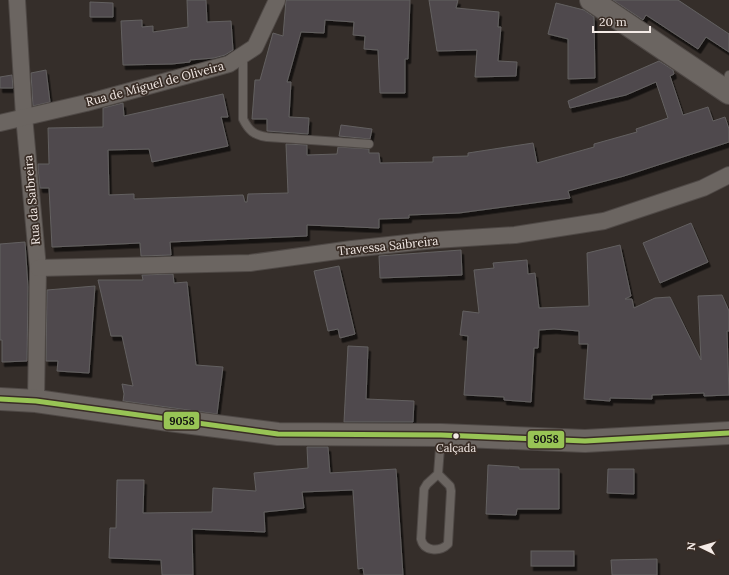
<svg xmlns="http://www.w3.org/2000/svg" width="729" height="575" font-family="Lora,serif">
<defs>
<filter id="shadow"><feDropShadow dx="2.5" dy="4.5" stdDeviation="0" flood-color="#0009"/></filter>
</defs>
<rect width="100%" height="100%" fill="#352e2a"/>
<!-- building -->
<g fill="#4f4a4e" stroke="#636060" filter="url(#shadow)">
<path d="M187,0h19l1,22 24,-1 2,29 -8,5 -11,3 -24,2v2l-18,2 -49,1 -2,-44 21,-1v7l11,-1v6l35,-5z"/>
<path d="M286,0h124l-2,59h-3v34h-25l-2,-43 -14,-1 1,-13 -12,-1 1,-13 -29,-2 -1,13 -23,-1 -14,50h4l-2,35 20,1 -1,16 -41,-3v-12h-15l3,-39h5l13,-47 10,3z"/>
<path d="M429,0h29l-2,8 43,4 -1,15h3l-3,34 19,1 -1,14 -41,1 2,-27 -40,1z"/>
<path d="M613,0h65l51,34v18l-23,-15 -8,12 -52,-34 -3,5z"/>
<path d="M90,2l23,1v14h-23z"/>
<path d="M556,3l28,7 10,7 1,61 -27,1v-40l-20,-5z"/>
<path d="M659,61l14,9 1,4 -4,2 13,39 25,-8 5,14 12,-4 4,12v13l-105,34 -56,15 2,7 -111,15 -50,2v3l-30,1v9l-72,-3v11l-137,6 1,13 -30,1 -1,-13 -88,4 -3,-59h-9l-2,-20v-4h11l-1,-36 55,-1v-19l20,-5 1,13 99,-22 5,23h-7l7,29 -76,16 -3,-13 -41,1 1,45 25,-1v5l109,-4 2,7h2l1,-8 40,-1 -2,-49 21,1v10l30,-1 1,-7 31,2v4h10l1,10 53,-1v-5l35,-1v-3l65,-10 4,20 57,-16v-3l43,-12 -1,-3 32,-11 -12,-36 -30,13 -56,13 -2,-7z"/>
<path d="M46,70l4,32 -17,4 -2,-33z"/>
<path d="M12,75l1,13h-13v-11z"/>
<path d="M341,125l31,4 -2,10 -31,-3z"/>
<path d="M691,223l17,39 -48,21 -17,-40z"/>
<path d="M25,242l3,45 -1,74 -25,1v-22h-2v-96z"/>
<path d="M620,245l11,51 -6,3h7l2,9 21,-10 15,-1 31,63 -3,-64 24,-1 7,16v20h-2l2,64 -25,1v-3l-52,2v4l-42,-1v3l-26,-2 4,-55h-9v-13l-25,-2 -15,1 -1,18h-4l-3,54 -27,-2v-3l-40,-2 4,-59 -8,-1 3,-24 16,2 -5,-43 20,-2 -1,-5 34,-3 1,14 7,-1 4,35 50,-2 -2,-53z"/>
<path d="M461,250l1,25 -82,3 -1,-22z"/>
<path d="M339,266l16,68 -15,4 -2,-9 -10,2 -14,-60z"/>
<path d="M173,274l1,9 13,-1 9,83 27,2 -6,47 -94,-13 1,-7 -2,-10 11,2 -11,-50h-11l-13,-56h45l-1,-5z"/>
<path d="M95,286l-6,87 -32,-2 1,-10h-12l1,-71z"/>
<path d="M348,346l20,1 -2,52 48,2 -1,21h-69z"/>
<path d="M307,447h21l2,26 66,-4 7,106h-39l-1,-7 -5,1 -5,-79 -51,2 2,16 -40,4 1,20 -73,-3 1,46h-31l-1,-15 -52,-2 1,-30h6l1,-48h27l-1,33 69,-1 1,-24 43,3 -2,-18 54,-5z"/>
<path d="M488,465l31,2v2h40v40h-42l-1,6 -30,-1z"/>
<path d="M608,469h26v25l-27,-1z"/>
<rect x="531" y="551" width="43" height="15"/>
<path d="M657,559v16h-45l-1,-15z"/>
</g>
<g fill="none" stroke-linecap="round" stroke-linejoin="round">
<defs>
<g id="lane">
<path d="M243,55v64c6,12 11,16 24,18l102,7"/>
<path d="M725,89l4,-14"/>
<path d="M438,474l12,12 1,5 -3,53c-8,8 -24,8 -27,-5l3,-50 3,-5 11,-10 3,-39"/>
</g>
<g id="street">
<path d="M17,0l7,116 14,152 -2,133"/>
<path d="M0,123l86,-20 143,-39 26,-17 22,-47"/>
<path d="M38,268l212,-5 102,-14 83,-9 80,-5 89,-14 99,-33 26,-13"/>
</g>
<g id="secondary">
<path d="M591,0l138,93"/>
<path d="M0,399l36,2 133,19 109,14 163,1 144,6 144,-8"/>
</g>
</defs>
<!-- lane casing -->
<use href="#lane" stroke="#4f4946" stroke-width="10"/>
<!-- street casing -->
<use href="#street" stroke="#4f4946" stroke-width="18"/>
<!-- secondary casing -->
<use href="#secondary" stroke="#4f4946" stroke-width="24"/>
<!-- lane -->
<use href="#lane" stroke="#6b6561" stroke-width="8"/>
<!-- street -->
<use href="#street" stroke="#6b6561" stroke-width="16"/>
<!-- secondary -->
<use href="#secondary" stroke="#6b6561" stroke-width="22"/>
<defs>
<path id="bus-1" d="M0,399l36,2 242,33 163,1 144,6 144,-8"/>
</defs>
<!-- bus-1 casing -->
<use href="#bus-1" stroke="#392d26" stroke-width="8"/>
<!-- bus-1 -->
<use href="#bus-1" stroke="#98c455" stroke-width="5"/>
</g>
<!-- markers -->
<circle fill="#f4ebe7" stroke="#392d26" stroke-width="1.5" cx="456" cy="436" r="3.5"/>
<g text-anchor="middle" stroke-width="3.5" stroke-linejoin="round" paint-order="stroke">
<!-- bus labels -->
<g font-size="11" fill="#f4ebe7" stroke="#392d26">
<text x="456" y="452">Calçada</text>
</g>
<!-- street labels -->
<g font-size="12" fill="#f4ebe7" stroke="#392d26">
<text transform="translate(155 84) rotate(-15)" y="4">Rua de Miguel de Oliveira</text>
<text transform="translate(32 200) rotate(-95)" y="4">Rua da Saibreira</text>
<text transform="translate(388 246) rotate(-6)" y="4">Travessa Saibreira</text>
</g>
</g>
<g stroke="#392d26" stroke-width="1.5">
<rect x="163" y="411" width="37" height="19" rx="4" fill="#98c455"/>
<rect x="527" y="430" width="38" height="19" rx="4" fill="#98c455"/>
</g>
<g font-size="11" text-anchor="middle" font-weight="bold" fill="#111">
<text x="182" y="425">9058</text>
<text x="546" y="443">9058</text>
</g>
<!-- north arrow -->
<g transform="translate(701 547) rotate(275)" stroke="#392d26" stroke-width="3" paint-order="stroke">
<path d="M0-3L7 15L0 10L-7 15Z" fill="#f4ebe7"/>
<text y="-6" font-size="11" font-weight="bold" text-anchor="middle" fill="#f4ebe7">N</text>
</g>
<!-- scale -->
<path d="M593 26v6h57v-6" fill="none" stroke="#f4ebe7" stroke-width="2"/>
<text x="599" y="26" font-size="12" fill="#f4ebe7" stroke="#392d26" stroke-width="3" paint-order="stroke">20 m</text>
</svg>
